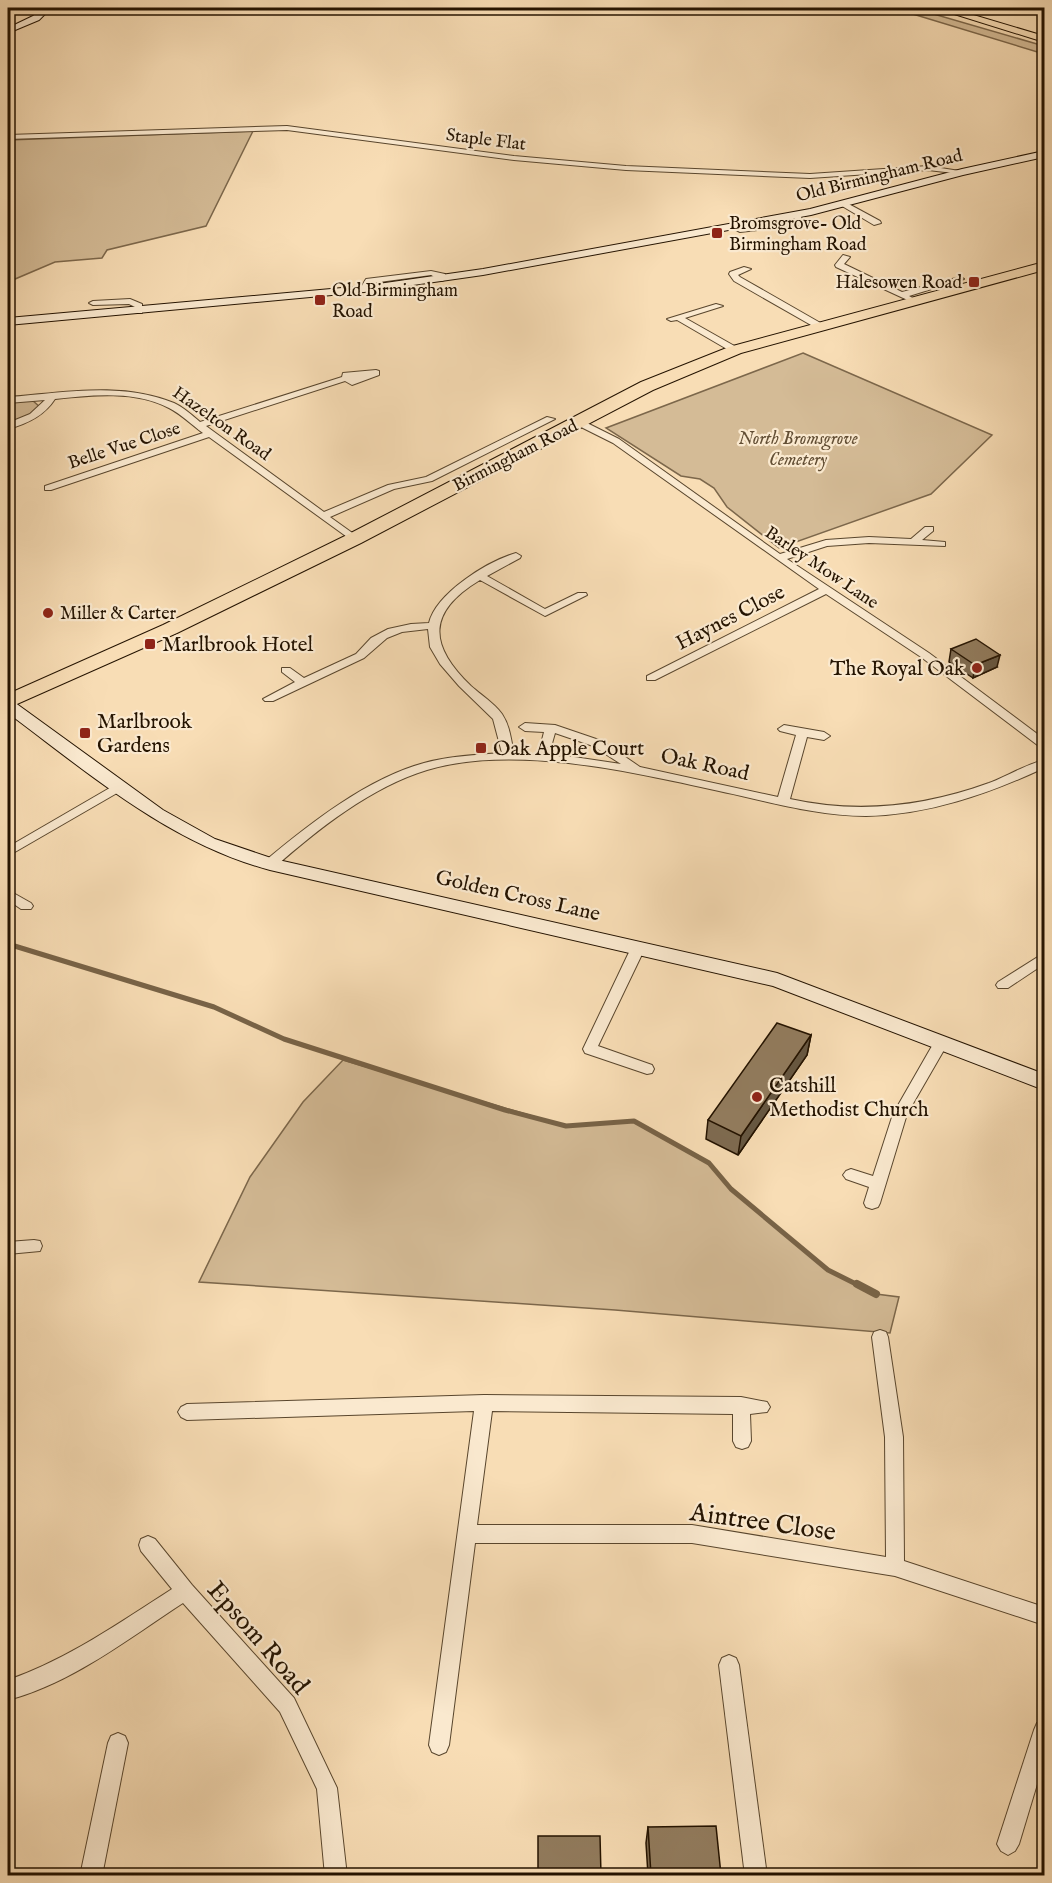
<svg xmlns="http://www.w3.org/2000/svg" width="1052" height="1883" font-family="'IM FELL English',serif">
<rect width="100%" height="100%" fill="#f8ddb5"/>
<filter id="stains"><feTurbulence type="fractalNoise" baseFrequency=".00333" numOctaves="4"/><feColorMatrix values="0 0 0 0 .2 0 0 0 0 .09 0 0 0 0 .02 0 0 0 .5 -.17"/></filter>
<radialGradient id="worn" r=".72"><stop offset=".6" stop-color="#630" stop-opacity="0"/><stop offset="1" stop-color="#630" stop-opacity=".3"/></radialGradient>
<!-- green -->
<g fill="#d4bb96" stroke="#7c674b" stroke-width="1.5">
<path d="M893,8h20l131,38v8z"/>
<path d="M253,131l-47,95 -99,24 -5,8 -47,4 -47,20v-142z"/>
<path d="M803,353l189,82 -61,59 -152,54 -52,-41 -13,-19 -14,-9 -19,-3 -75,-48z"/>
<path d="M32,400l9,8 -15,10 -18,5v-21z"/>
<path d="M343,1060l223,66 68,-5 75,42 22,26 97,81 48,24 23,3 -9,36 -275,-23 -416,-28 51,-105 53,-75z"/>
</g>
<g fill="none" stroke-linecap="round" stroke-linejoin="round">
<!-- stream-far1 -->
<path stroke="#786347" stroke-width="5" d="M8,944l206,63 70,32 221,71 61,16 68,-5 75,42 22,26 97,81 32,16"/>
<!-- stream -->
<path stroke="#786347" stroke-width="8" d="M857,1284l19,10"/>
<defs>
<g id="street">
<path d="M287,126l227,30 112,10 184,8 118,-8 38,6 -4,2 -34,-4 -118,8 -184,-8 -112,-10 -227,-30 -279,9v-4z"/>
<path d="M845,202l35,19 1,2 -7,2 -32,-19 -1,-2z"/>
<path d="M797,212l4,2 1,11 -62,7 -10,-5 4,-2 7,3 54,-7 -2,-7z"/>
<path d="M843,255l7,2 -6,7 58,28 58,-15 4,2 -55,17 9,5 -4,2 -78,-36 -1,-2z"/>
<path d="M744,267l7,2 -13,6 2,2 84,48v4h-6l-84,-48 -5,-7 1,-2z"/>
<path d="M431,271l14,3 1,5 -4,2 -11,-6 -59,8 -5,8 -7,-2 6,-10z"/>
<path d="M130,299l12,5v9h-6l-1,-6 -6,-3 -36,1 -4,-2 4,-2z"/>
<path d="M716,304l7,2 -38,12 53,30v4h-6l-55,-32 -6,1 -4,-2z"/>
<path d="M376,370l3,1v4l-27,10 -7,-4 -139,45 118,86 64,-27 38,-8 121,-60 8,2 -123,62 -38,8 -64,28 28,20 1,2 -5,3 -145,-105 -158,53h-6v-4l158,-53c-11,-8 -22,-19 -34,-25 -34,-18 -78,-13 -114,-9 -11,17 -28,25 -47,30v-6l22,-9 15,-14 -37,3v-6c54,-4 113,-16 166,6 9,4 18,12 26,19l142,-45 1,-4z"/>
<path d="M575,420h6l38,19 161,115 46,-14 43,-3 42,2 14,-12h8v4l-11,9 23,2v4l-76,-3 -42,3 -40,13 142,94 115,86v8h-4l-119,-90 -95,-63 -171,86h-8v-4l172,-87 -206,-146 -38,-19z"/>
<path d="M516,553l5,3 -1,2 -33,18 58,33 33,-16h8l1,2 -42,21 -65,-36c-53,32 -52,65 -9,106 10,9 23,17 31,28 8,12 9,26 12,40l60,3 47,7 -28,-18 -38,-13 -4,14h-8l-2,-3 3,-12 -19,-1 -6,-4 6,-4 30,2 47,16 38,26 138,30 18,-62 -16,-4 -2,-2 6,-4 40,7 6,4 -6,4 -17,-3 -17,62c68,15 133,8 199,-16 18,-7 36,-18 55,-23v8c-56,26 -116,47 -178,48 -50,0 -99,-15 -147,-25 -86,-19 -206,-47 -292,-21 -56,17 -109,59 -152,97h-10l-1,-3 1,-3c44,-37 103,-83 159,-98 25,-7 52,-8 78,-10l-9,-34 -34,-33 -19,-22 -10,-17 -2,-18 -26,3 -15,6 -23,20 -91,43h-8l-2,-2 32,-17 -13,-10v-4h8l14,10 52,-24 15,-16 17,-9 23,-5 18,-1c7,-30 59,-62 87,-70z"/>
<path d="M120,782l6,4 -2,3 -116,67v-9z"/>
<path d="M8,890l23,13 2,3 -2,3h-10l-13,-9z"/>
<path d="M638,943l7,5 -47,98 54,19 2,4 -2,4 -5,1 -62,-21 -2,-4 48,-101z"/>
<path d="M1044,953v11l-36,24h-10l-2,-3 2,-3z"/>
<path d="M941,1038l5,1 2,4 -41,71 -27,89 -2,4 -6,2 -6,-2 -2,-4 5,-16 -23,-8 -3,-4 3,-4 5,-2 22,7 20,-62 43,-75z"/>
<path d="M34,1240l6,1 2,5 -2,5 -32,3v-12z"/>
<path d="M880,1330l6,2 2,5 15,100 1,124 140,46v18l-149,-49 -203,-33h-217l-26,202 -3,7 -7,3 -7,-3 -3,-7 45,-334 -287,9 -6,-3 -3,-5 3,-5 6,-3 297,-9 257,2 26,5 3,5 -3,5 -17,2 1,27 -3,6 -6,2 -6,-2 -3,-6v-27l-241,-3 -15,114h215l194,32 -1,-120 -13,-100 2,-5z"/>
<path d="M148,1536l7,3 37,46 102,113 43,90 10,88h-22l-8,-87 -37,-77 -97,-109c-55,36 -111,80 -175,97v-20c60,-21 111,-57 164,-91l-31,-38 -2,-6 2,-6z"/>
<path d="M729,1655l7,3 3,7 28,211h-22l-26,-211 3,-7z"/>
<path d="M1044,1720v41l-25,83 -4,7 -7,4 -7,-4 -4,-7 37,-114 3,-7z"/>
<path d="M118,1733l7,3 3,7 -26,133h-22l28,-133 3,-7z"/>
</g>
<g id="secondary">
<path d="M43,8h8l-12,12 -31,13v-5l25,-12z"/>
<path d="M1044,151v6l-81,18 -152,40 -328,60 -119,17 -356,33v-7l356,-32 119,-17 327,-60 152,-40z"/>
<path d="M8,701l6,1 149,108 52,29 59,20 503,114 267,101v16l-271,-104 -503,-116c-101,-27 -180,-96 -262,-157z"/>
</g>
<g id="highway">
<path d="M935,8h15l94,28v6z"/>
<path d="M1044,262v8l-303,83 -88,37 -292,153 -184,90 -169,75v-14l155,-69 184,-90 294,-153 88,-35z"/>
</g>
</defs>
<!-- street casing -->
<use href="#street" stroke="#59462d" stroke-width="2"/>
<!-- secondary casing -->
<use href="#secondary" stroke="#241300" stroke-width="2"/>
<!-- highway casing -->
<use href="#highway" stroke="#241300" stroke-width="2"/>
<!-- street -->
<use href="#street" fill="#fae9cf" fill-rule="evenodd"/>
<!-- secondary -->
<use href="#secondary" fill="#fae9cf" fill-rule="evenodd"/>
<!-- highway -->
<use href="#highway" fill="#f8ddb5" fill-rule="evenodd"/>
</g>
<!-- wall -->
<g fill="#7e6b51" stroke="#241300" stroke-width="1.5">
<path d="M951,649l46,18 -24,11 -24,-16z"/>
<path d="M811,1035l-4,20 -69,100 -32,-16 2,-19z"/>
<path d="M648,1827l73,48h-73l-2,-32z"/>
</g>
<!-- shaded-wall -->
<g fill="#665742" stroke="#241300" stroke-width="1.5">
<path d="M1000,655l-3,12 -24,11 2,-13z"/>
<path d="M811,1035l-4,20 -69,100 3,-19z"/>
</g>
<!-- building -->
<g fill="#927c5e" stroke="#241300" stroke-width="1.5">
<path d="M976,639l24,16 -25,10 -24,-16z"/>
<path d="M777,1023l34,12 -70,101 -33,-16z"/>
<path d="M716,1826l5,49h-70l-3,-48z"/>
<path d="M538,1836h62l1,39h-63z"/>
</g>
<!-- markers -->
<g fill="#8f2418" stroke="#fae9cf" stroke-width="2">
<rect x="711" y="227" width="12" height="12" rx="3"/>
<rect x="968" y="276" width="12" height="12" rx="3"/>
<rect x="314" y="294" width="12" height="12" rx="3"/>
<circle cx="48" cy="613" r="6"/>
<rect x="144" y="638" width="12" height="12" rx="3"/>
<circle cx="977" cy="668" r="6"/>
<rect x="79" y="727" width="12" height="12" rx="3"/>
<rect x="475" y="742" width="12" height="12" rx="3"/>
<circle cx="757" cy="1097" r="6"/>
</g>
<g text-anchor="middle" stroke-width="4.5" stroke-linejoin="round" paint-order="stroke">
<!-- far-street labels -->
<g font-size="18" fill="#241300" stroke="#fae9cf">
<text transform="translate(486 139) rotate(7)" y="6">Staple Flat</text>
<text transform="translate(879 175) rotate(-14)" y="6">Old Birmingham Road</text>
<text transform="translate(222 423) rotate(35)" y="6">Hazelton Road</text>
<text transform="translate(124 445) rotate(-18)" y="6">Belle Vue Close</text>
<text transform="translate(515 455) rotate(-27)" y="6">Birmingham Road</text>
<text transform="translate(822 567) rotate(34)" y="6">Barley Mow Lane</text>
</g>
<!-- far-poi labels -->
<g font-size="18" fill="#241300" stroke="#fae9cf" text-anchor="start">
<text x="729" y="229">Bromsgrove- Old<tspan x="729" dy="21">Birmingham Road</tspan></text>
<text x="962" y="288" text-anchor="end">Halesowen Road</text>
<text x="332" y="296">Old Birmingham<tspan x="332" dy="21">Road</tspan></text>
<text x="60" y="619">Miller &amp; Carter</text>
</g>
<!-- far-park labels -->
<g font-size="18" font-style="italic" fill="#624e34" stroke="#fae9cf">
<text x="798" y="444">North Bromsgrove<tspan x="798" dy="21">Cemetery</tspan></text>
</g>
<!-- street labels -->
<g font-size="21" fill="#241300" stroke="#fae9cf">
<text transform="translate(730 617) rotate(-27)" y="7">Haynes Close</text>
<text transform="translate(705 764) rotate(12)" y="7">Oak Road</text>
<text transform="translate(518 895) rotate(13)" y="7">Golden Cross Lane</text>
</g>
<!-- poi labels -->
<g font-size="21" fill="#241300" stroke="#fae9cf" text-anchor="start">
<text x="162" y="651">Marlbrook Hotel</text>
<text x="965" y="675" text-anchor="end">The Royal Oak</text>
<text x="97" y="728">Marlbrook<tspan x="97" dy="24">Gardens</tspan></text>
<text x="493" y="755">Oak Apple Court</text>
<text x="769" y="1092">Catshill<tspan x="769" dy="24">Methodist Church</tspan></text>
</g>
<!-- near-street labels -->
<g font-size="26" fill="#241300" stroke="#fae9cf">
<text transform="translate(763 1521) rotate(8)" y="9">Aintree Close</text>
<text transform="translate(259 1637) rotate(49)" y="9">Epsom Road</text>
</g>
</g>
<!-- margin -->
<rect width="1052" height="1883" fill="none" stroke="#f8ddb5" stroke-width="30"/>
<rect x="9" y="9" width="1034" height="1865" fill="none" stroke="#241300" stroke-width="3"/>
<rect x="15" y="15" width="1022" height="1853" fill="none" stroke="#241300" stroke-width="1.5"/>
<rect width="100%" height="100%" filter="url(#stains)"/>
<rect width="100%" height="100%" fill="url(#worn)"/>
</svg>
